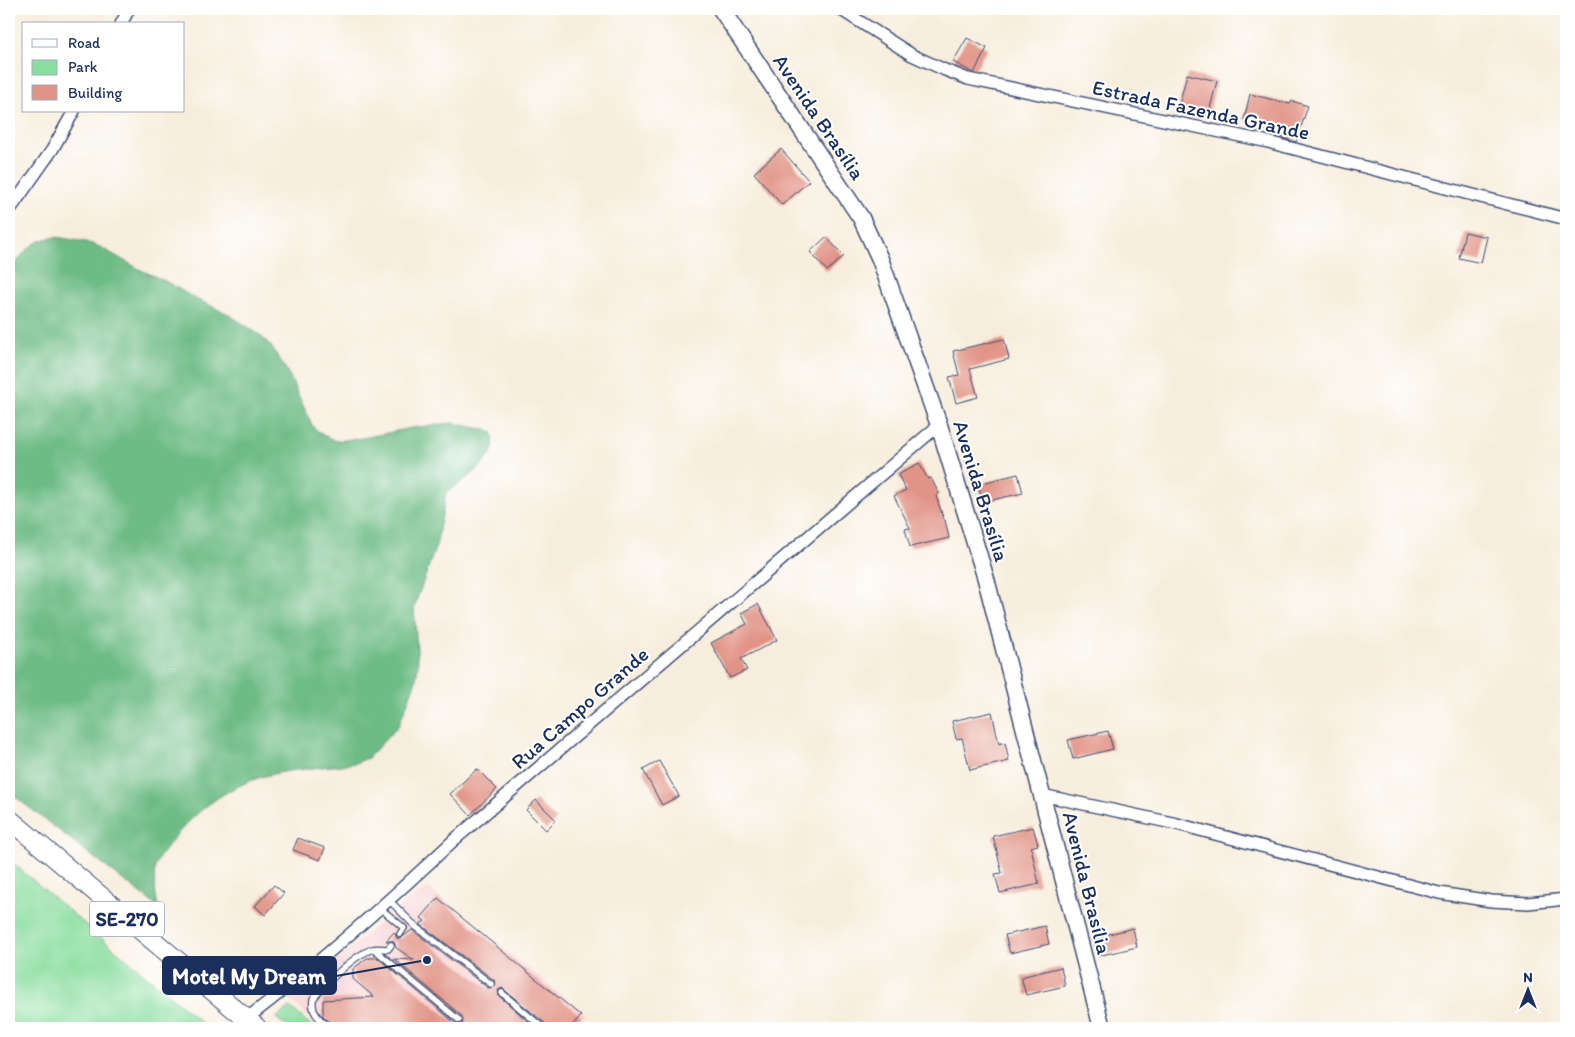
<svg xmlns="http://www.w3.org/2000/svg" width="1575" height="1037" font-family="Itim,sans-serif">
<rect width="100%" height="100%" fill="#fff"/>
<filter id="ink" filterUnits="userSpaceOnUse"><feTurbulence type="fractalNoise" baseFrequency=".02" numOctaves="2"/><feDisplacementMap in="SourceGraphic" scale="10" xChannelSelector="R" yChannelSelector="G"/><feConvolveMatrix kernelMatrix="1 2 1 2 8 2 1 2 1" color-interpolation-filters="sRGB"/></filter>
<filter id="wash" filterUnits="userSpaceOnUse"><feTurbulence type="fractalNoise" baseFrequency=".0096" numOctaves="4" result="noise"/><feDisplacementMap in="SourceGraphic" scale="20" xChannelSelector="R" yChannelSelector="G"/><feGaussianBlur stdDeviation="1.12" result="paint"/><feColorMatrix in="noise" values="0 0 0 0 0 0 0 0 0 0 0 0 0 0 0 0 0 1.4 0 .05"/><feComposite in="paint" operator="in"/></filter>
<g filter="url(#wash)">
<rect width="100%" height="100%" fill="#f7eddc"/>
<!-- built -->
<path fill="#f7d0d0" d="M429,888l156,126 -8,14h-254l-34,-29 117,-98z"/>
<!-- green -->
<g fill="#89dd9e" stroke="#52867e">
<path d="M9,860l199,168h-199z"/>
<path d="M290,1007l24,21h-25l-13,-10z"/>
</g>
<!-- forest -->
<path fill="#6ebc85" stroke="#447672" d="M56,237l30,5 14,5 41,23 26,12 27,16 34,16 32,21 10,10 17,26 26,56 10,8 13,6 27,-3 48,-10 41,-5 40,8c1,5 2,11 1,16 -5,20 -31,34 -47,46l-10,53 -22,61 4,57 -2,16 -6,16 -11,29 -31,33 -13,5c-30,5 -62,5 -90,13 -39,11 -71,36 -95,67 -6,8 -14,16 -15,26 -2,12 1,26 3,38l-149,-115v-520c15,-19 21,-32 47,-35z"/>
<g id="blocks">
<!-- building -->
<g fill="#e19385">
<path d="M967,38l20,10 -13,25 -21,-11z"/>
<path d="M1187,74l30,7 -9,35 -30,-7z"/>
<path d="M1250,94l40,10 2,-3 16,5 -12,36 -17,-5 3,-8 -38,-9z"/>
<path d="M781,149l28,32 -27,24 -28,-32z"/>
<path d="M1465,232l22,5 -6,26 -22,-5z"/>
<path d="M826,237l18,19 -17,15 -17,-19z"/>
<path d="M1004,339l5,20 -39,10 8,28 -22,6 -7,-26 10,-2 -6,-24z"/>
<path d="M919,463l9,16 3,-1 8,16 -3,2 8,24h1l4,18 -39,9 -5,-18 5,-1 -16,-32 12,-6 -8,-15z"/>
<path d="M1018,474l5,19 -40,9 -5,-18z"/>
<path d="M758,604l19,36 -36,19 6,11 -17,8 -19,-35 36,-19 -6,-11z"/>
<path d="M992,712l7,32 6,-2 4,19 -39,9 -8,-32 -6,1 -4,-18z"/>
<path d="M1108,731l5,18 -40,10 -5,-19z"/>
<path d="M659,761l20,35 -17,9 -19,-35z"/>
<path d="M477,769l20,20 -27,26 -20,-21z"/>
<path d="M536,800l20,20 -10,10 -20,-20z"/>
<path d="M1033,827l5,18 -7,2 8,37 -39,9 -5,-19 7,-1 -9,-37z"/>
<path d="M298,838l27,10 -5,12 -27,-10z"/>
<path d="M274,885l10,8 -19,22 -10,-9z"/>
<path d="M438,898l143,118 -10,12h-23l-2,-4 -44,-36 -4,2 1,6 37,32 -201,-1 -12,-11v-16l51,-3 -21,-18v-10l14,-11h11l78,66 4,1 3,-2 -1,-7 -68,-57 20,1 -19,-13v-3l-2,-3h-7l8,-9 3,6 3,1 12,-9 76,58 6,-1 2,-3 -2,-4 -74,-56 5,-3 -4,-3z"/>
<path d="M1045,926l4,18 -39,9 -5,-18z"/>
<path d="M1133,928l4,19 -39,9 -5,-18z"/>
<path d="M1061,967l4,19 -39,9 -5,-18z"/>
</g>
</g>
</g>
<g filter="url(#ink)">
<use href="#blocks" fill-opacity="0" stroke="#3c4c71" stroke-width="1"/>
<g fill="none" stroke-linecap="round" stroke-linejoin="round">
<defs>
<g id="lane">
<path d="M390,901l25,25 76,58"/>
<path d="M380,908l24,20 -4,6"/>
<path d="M374,949l85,71"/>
<path d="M502,993l41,35"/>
<path d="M330,1028c-10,-9 -19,-14 -17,-29 11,-14 42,-45 60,-50 4,-1 11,0 15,0l3,-4"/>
</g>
<g id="street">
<path d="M840,9l72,46 33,15 23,9 296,62 302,78"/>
<path d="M121,24l8,-15"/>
<path d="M9,211l43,-61 22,-39"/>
<path d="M1042,795l135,29 262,69 52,8 37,2 38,-4"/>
<path d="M246,1019c73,-55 141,-116 208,-179l485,-415"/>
</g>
<path id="secondary" d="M721,9l140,209 19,41 59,166 47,154 116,449"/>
<path id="primary" d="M9,819l248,209"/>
</defs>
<!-- lane casing -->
<use href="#lane" stroke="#3c4c71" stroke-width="8"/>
<!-- street casing -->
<use href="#street" stroke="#3c4c71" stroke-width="14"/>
<!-- secondary casing -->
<use href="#secondary" stroke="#3c4c71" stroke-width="19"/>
<!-- primary casing -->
<use href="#primary" stroke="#3c4c71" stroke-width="21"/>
<!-- lane -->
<use href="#lane" stroke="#fff" stroke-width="5.5"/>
<!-- street -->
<use href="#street" stroke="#fff" stroke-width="11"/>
<!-- secondary -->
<use href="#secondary" stroke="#fff" stroke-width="16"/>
<!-- primary -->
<use href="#primary" stroke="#fff" stroke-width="19"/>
</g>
</g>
<g text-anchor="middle" stroke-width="4" stroke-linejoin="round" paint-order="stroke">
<!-- shield labels -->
<rect fill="#fff" stroke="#5f6d8e" stroke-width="1" x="89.5" y="901.5" width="75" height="35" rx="4"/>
<g font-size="20" font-weight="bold" fill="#1b2f5e">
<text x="127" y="926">SE-270</text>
</g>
<!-- street labels -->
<g font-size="21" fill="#1b2f5e" stroke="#fff">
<text transform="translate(1201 110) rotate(12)" y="7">Estrada Fazenda Grande</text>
<text transform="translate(819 117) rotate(56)" y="7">Avenida Brasília</text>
<text transform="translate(981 491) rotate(73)" y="7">Avenida Brasília</text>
<text transform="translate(580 708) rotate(-41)" y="7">Rua Campo Grande</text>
<text transform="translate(1087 883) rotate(76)" y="7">Avenida Brasília</text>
</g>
</g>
<!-- callouts -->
<path fill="none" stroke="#1b2f5e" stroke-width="2" d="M427 960L336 976"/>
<circle fill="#1b2f5e" stroke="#fff" stroke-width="2" cx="427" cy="960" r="5"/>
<rect fill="#1b2f5e" stroke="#1b2f5e" stroke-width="2" x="163" y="957" width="173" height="37" rx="5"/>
<g font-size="22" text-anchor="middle" font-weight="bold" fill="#fff">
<text x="249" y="984">Motel My Dream</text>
</g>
<!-- margin -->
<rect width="1575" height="1037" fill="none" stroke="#fff" stroke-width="30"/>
<!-- legend -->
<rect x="22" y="22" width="162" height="90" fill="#ffffff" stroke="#a4acbf"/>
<rect x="32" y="39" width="25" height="8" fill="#ffffff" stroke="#a4acbf"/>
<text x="68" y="48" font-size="15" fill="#1b2f5e">Road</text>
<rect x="32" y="60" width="25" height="15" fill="#89dd9e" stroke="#a4acbf"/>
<text x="68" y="72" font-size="15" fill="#1b2f5e">Park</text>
<rect x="32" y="85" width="25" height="15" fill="#e19385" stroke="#a4acbf"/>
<text x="68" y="98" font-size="15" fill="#1b2f5e">Building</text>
<!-- north arrow -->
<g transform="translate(1528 990)" stroke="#ffffff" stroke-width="4" paint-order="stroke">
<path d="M0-4L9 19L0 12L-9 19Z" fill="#1b2f5e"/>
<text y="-8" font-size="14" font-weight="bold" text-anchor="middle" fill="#1b2f5e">N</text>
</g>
</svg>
